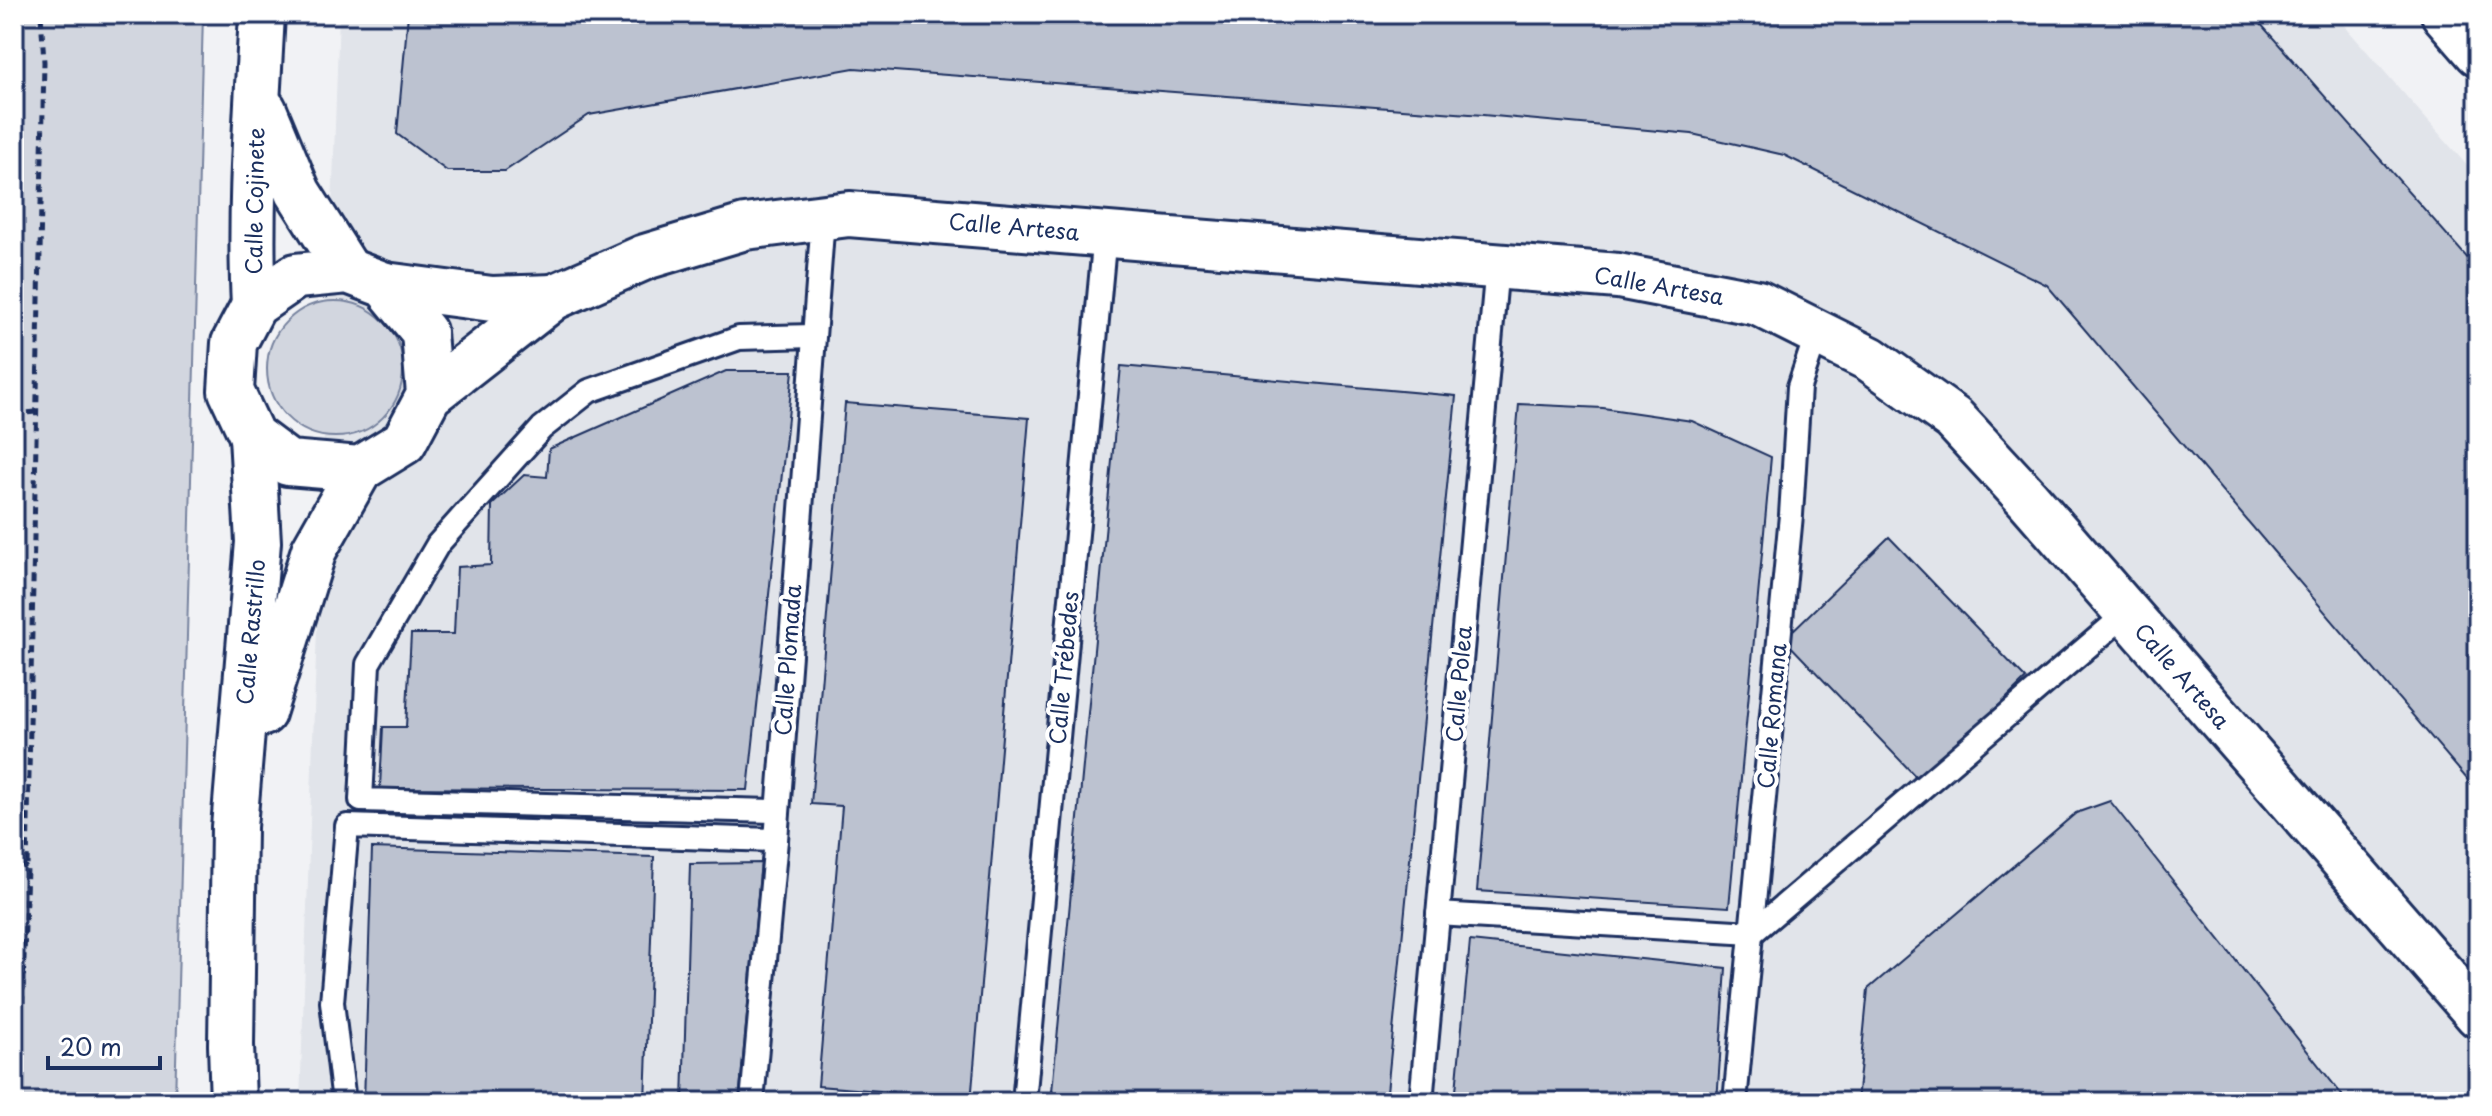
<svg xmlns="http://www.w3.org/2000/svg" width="2492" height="1116" font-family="'Playpen Sans',sans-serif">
<rect width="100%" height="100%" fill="#f1f2f5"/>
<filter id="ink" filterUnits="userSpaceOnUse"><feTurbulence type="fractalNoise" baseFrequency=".0125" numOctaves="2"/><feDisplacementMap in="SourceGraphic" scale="16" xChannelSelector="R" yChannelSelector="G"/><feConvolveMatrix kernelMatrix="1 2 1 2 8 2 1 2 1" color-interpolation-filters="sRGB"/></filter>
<g filter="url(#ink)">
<!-- built -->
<path fill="#e1e4ea" d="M339,14h1995l144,164v924h-2178z"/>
<!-- green -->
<g fill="#d2d6df" stroke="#76829e" stroke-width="2">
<path d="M14,14h189l-28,1088h-161z"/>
<circle cx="335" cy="369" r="68"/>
</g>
<!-- building -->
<g fill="#bcc2d0" stroke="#1b2f5e" stroke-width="2">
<path d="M408,14h1844l226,256v522l-431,-507 -263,-130 -92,-21 -209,-19 -629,-47 -265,47 -84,56h-58l-50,-37z"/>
<path d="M1121,366l335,30 -70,706h-335z"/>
<path d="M726,371h67l-45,419 -368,-2 3,-61h23l5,-93h43l3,-67 34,-2 1,-60 32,-30 23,2 2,-28z"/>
<path d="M845,403l184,15 -58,684h-79l1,-10 -75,-6 24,-280 -31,-2z"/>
<path d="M1519,404l84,4 89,13 79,36 -42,450 -252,-16z"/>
<path d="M1889,537l137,142 -105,103 -137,-143z"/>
<path d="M2110,801l232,294 2,7h-487l11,-113 208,-176z"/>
<path d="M372,848l282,9 -9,245h-281z"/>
<path d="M761,863l-22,239h-56l7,-238z"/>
<path d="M1470,941l256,27 -9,134h-262z"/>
</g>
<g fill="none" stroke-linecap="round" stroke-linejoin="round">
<defs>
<g id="service">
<path d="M776,811l-415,-11 7,-136 70,-120 104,-116 47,-37 150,-53 74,-2"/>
<path d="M1438,914l314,19 375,-320"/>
<path d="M344,1102l-12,-100 15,-176 429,14"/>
<path d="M752,1102l24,-262 47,-622"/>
<path d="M1024,1102l81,-868"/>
<path d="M1421,1102l76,-836"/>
<path d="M1735,1102l56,-587 8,-128 18,-54"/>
</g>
<g id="minor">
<path d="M2444,14l34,39"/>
<path d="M264,110l34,82 50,79"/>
<path d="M385,285l107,14 62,-2"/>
<path d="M254,305c-5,-96 3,-195 8,-291"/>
<path d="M429,395l-5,-63 -39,-47 -37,-14 -52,5 -42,29 -20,38 -3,48 21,45 36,27 72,6 44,-27 25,-47 125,-98 91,-40 100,-30 104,-13 769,62 140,27 112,56 84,60 74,80 450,516"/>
<path d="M263,713l51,-163 46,-81"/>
<path d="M233,1102l-2,-57 3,-218 24,-285 -6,-106"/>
</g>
</defs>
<!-- service casing -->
<use href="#service" stroke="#1b2f5e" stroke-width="28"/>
<!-- minor casing -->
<use href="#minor" stroke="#1b2f5e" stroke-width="50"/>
<!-- path -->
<g stroke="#1b2f5e" stroke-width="5" stroke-dasharray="8 6" stroke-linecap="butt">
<path d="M14,414l23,-2"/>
<path d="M14,853l12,15"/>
<path d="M19,1102l8,-234 17,-806 -3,-48"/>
</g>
<!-- service -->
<use href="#service" stroke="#fff" stroke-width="22"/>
<!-- minor -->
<use href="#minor" stroke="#fff" stroke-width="44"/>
</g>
</g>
<g text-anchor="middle" stroke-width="8" stroke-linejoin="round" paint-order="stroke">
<!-- street labels -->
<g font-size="22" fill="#1b2f5e" stroke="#fff">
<text transform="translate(255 201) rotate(-89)" y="8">Calle Cojinete</text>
<text transform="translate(1014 227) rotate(5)" y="8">Calle Artesa</text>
<text transform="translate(1659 286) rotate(10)" y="8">Calle Artesa</text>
<text transform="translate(251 632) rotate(-85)" y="8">Calle Rastrillo</text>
<text transform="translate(788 660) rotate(-86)" y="8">Calle Plomada</text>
<text transform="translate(1064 668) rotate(-85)" y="8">Calle Trébedes</text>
<text transform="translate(2182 676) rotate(49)" y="8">Calle Artesa</text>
<text transform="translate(1459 684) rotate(-85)" y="8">Calle Polea</text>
<text transform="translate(1772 716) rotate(-85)" y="8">Calle Romana</text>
</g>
</g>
<!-- margin -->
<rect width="2492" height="1116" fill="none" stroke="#fff" stroke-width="48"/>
<rect x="24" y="24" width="2444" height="1068" fill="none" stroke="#1b2f5e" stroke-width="3" filter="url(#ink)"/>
<!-- scale -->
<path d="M48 1056v12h112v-12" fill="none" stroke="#1b2f5e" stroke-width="4"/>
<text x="60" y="1056" font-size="24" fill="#1b2f5e" stroke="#ffffff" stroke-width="6" paint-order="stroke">20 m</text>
</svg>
